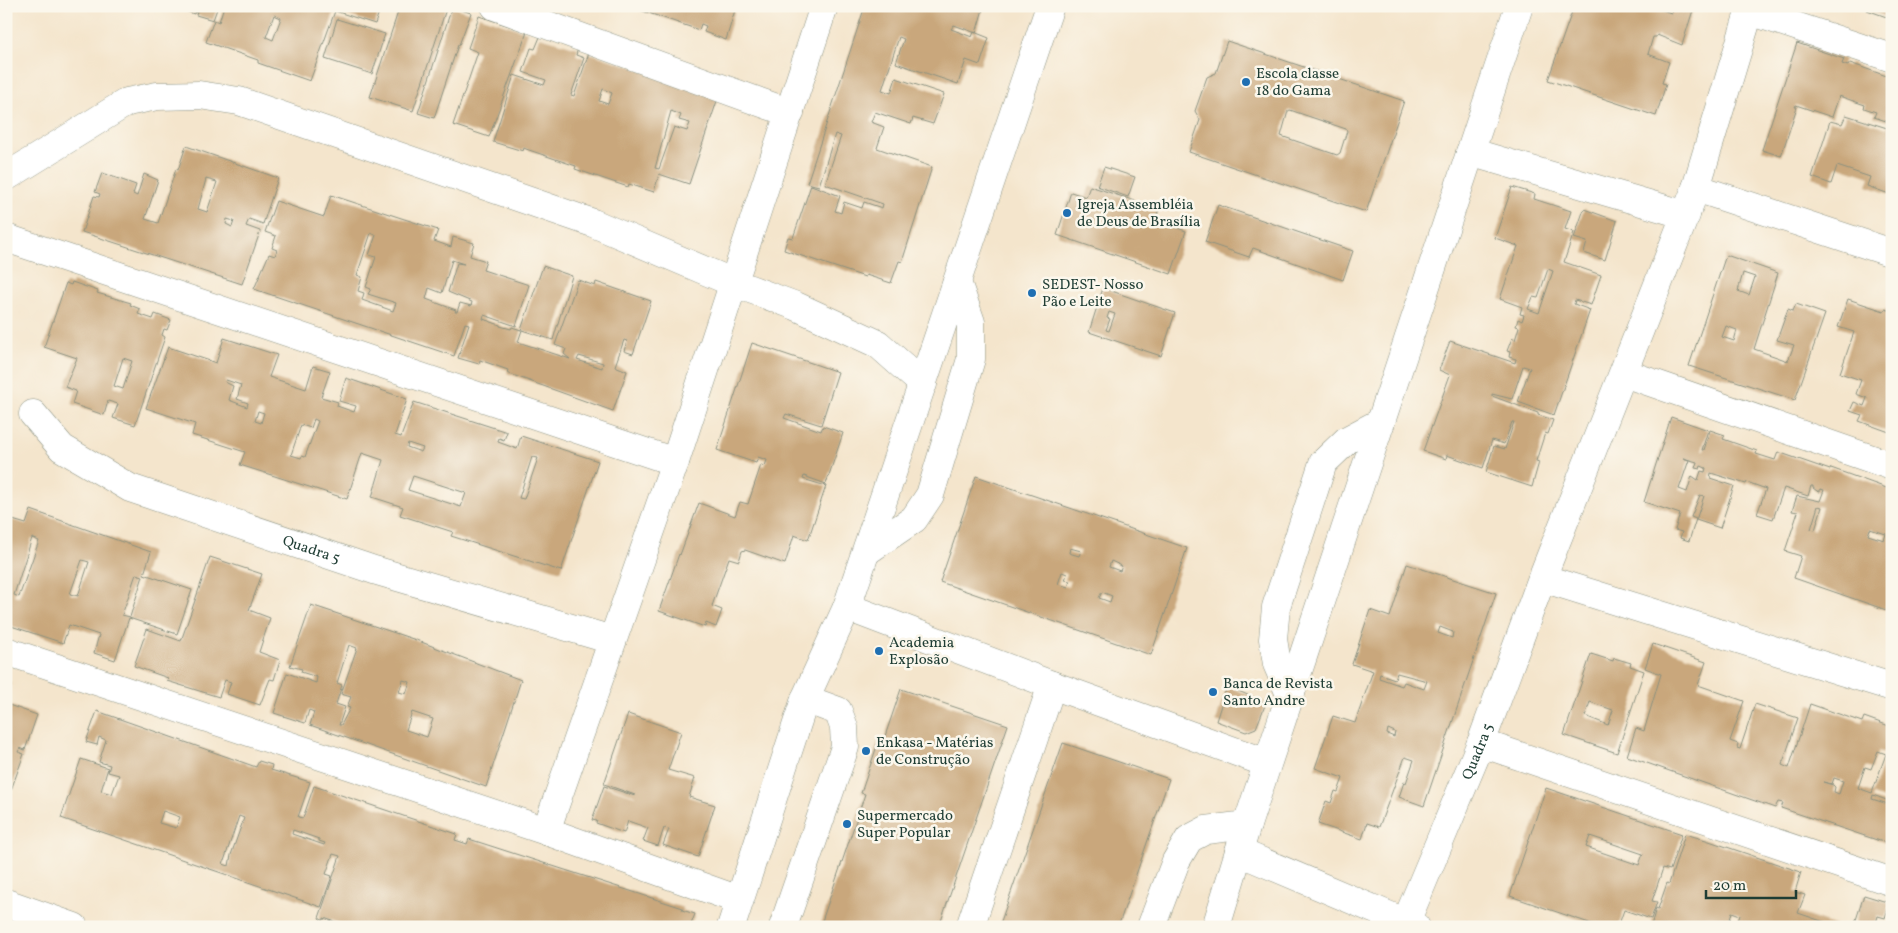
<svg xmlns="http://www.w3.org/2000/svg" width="1898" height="933" font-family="Vollkorn,serif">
<rect width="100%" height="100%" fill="#fbf7ec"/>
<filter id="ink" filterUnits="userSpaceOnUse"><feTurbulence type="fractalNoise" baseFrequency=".02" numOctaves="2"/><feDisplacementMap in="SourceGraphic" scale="10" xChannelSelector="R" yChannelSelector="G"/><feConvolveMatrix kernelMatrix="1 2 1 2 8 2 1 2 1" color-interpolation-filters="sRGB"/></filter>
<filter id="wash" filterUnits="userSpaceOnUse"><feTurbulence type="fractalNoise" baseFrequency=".0096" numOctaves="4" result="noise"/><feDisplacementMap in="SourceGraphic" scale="20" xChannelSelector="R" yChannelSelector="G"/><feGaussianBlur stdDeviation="1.12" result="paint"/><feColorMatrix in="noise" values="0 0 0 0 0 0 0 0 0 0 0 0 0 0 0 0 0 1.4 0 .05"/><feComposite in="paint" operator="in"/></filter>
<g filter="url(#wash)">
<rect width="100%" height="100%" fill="#f4e5cc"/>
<g id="blocks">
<!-- building -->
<g fill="#c9a77b" fill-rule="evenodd">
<path d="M173,6h23l-2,8z"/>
<path d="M199,6h19l-5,14 -17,-5z"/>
<path d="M224,6h157l-6,18 -40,-13 -25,70 -52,-18v-3l-52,-18 8,-22 5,2zM274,15l7,3 -8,22 -7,-3z"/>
<path d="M400,6h47l-34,105 -43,-14z"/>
<path d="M628,6h37l5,2v-2h53l12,4 -9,30 -22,-8 2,-6 -5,-2 -2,6z"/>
<path d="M865,6h119l-8,27 -22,-8 -3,4 21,8 2,-5 15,6 -9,27 -14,-5 -8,24 -62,-21 8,-24 -5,-2 -17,53 9,3 5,-15 48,16 -11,30 -20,-6 -2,6 -36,-12 -4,10 13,5 -7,21 55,19 -30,95 -3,-1 -8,22 -25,-8 -1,2 -81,-27 4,-13 5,1 18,-53 29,11 -5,15 6,2 3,-11 18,6 2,-6 18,6 1,-4 -58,-20 16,-48 -6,-2 -16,52 -12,-3z"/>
<path d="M1574,6h78l19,7 3,-7h13v3l4,2 3,-4 -12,38 -25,-10 -1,2h-3l-5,17 21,8 -7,21 4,1 -10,32 -108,-36z"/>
<path d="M1869,6h23v13l-25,-9z"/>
<path d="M452,7l19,6 -12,32h-1l-24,73 -16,-5z"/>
<path d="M479,16l48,16 -38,105 -36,-12 25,-73 -10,-4z"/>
<path d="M337,19l48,15 -13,40 -47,-15z"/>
<path d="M540,37l38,11 -2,7 8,3 -13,37 3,1 15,-43 130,42 -30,89 -30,-10 -5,18 -25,-8 -1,3 -53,-18 1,-3 -50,-17 -2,-1 -1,3 -30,-9 21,-67 30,10 2,-5 -23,-8 8,-24 4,1zM603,89l9,4 -4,11 -9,-3zM671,111l10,4 -2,5 11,3 -3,8 -13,-4 -15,42 -4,-1z"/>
<path d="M1227,41l177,60 -38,111 -177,-60 11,-32 -5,-9 12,-34 9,-4zM1290,110l56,19 1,2 -7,22 -3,2 -56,-19 7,-25z"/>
<path d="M1797,43l47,16 -2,5 6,2 2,-3 42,15v117l-25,-9 3,-9 -33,-11 -6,18 -19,-7 18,-56 12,3 4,-9 41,13 2,-6 -15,-5 2,-5 -12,-4 1,-3 -26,-9 -7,21 -36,-12 -1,2h2l-16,49 -19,-6z"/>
<path d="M186,146l92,32 -15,46 -14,-5 -3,7 14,5v1l-18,52 -160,-52 12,-36 5,1 1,-3 -5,-2 7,-19 34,12 -3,9 4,2 7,-22 14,6 -13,39 13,4 18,-54 2,1zM206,179l11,3 -10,30 -9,-3zM227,219l7,2 -2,6 -6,-3z"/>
<path d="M1104,167l31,10 -7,20 -31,-11z"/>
<path d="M1090,186l69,23 -4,11 31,11 -15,43 -114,-39 14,-43 15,5z"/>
<path d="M1512,187l23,7 -1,5 37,12 -6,18 9,3 -10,30 37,13 -10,30 -16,-5 -1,4 16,6 -36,105 -36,-13 12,-34 -7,-2 -11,33 -20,-5v2l46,17v2l15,5 -5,14 -3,-1 -9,28 3,1 -7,25 -46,-15 8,-26 11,3 9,-27h-2l-8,22 -12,-4 -9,28 -36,-13 -1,4 -23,-8 27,-76 -11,-5 11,-29 65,22 1,-4 -7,-2 1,-5 -3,-1 5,-13 3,2 4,-13 -3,-1 2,-7 4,2 2,-6 -4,-1 2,-7 -22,-8 18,-53 -23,-8zM1548,269l5,2 -14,42 -11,-4 5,-12 5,1z"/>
<path d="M331,195l107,35 -4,11 17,6 2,-10 21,6 -4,13 16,5 -3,9 46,15 -13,41 -32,-11 -1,4 17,6v1l11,3 1,-2 9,3 22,-64 29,10 -19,64 -31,-10 -4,12 52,17 -6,-5 2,-5 -11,-4 23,-65 17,6 1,-4 55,19 -18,53 -9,-3 3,-10 -3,-1 -9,26 12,5 -14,40 -106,-38 1,-3 -28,-10 -1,4 -21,-6 11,-34 -4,-1 -11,33 -200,-67 15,-35 6,2 2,-6 -5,-2 4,-12 -11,-4 11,-31 48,16zM371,233l5,2 -7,20 7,2 -10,30 5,2 -3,5 28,9 -3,8 -31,-11 2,-7 -6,-2 4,-14 -5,-2zM452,260l12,4 -7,-1 -9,29 24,10 -1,4 -11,-3 -3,9h-2l1,-2 -30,-11 3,-11 13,5zM579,356l24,7 -1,5 -25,-8z"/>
<path d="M1218,205l135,46 -10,29 -90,-32 -4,9 -44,-15z"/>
<path d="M1584,209l33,12 -12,39 -21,-7 3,-11 -13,-4z"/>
<path d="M1726,255l52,18 -24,76 34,12 6,-16 -17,-5 11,-31 5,2 3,-7 29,10 -30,86 -106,-34zM1743,273l12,4 -6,18 -11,-4zM1726,326l11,4 -3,11 -12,-4z"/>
<path d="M72,282l26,9 -1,2 34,10 -1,2 10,4 -2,5 15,5 2,-5 16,6 -4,10 -3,-1 -2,6 3,2 -30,88 -22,-7 5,-14 -10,-3 -4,14 -32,-11 4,-13 -11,-4 12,-29 -33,-11 22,-64 5,2zM123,358l9,3 -9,28 -9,-3z"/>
<path d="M1103,288l72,25 -14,43 -72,-24zM1109,312l6,2 -6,17 -3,-1 4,-11 -3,-1z"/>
<path d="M1848,299l36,12 1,-2 7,2v122l-33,-12 3,-6 -12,-4 4,-9 10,4 3,-8 -11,-4 5,-14 -21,-7 14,-41 -16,-5z"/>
<path d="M224,338l53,17 -8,22 37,12 7,-23 17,5 -9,26 17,5 -1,4 17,6 2,-6 -17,-5 7,-23 61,21 -12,36 6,2 13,-35 93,30 -3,8 -5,-2 -1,4 19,7 4,-13 77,25 -37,110 -110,-35 2,-4 -53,-17 3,-8 -31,-10 11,-37 -21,-7 -15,46 -107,-34 5,-13 -53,-17 3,-11 -49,-16 22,-61 48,16zM226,380l15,5 -4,14 11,4 -1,4 -18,-7 4,-14 -8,-4zM258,411l6,2 -3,10 -6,-2zM314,419l4,2 -13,36 -3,-1 -1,2 -10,-3 10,-30 10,3zM408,443l15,5 -2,4 -14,-5zM532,457l6,1 -14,41 -5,-1zM413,476l53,17 -5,14 -53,-17z"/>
<path d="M752,343l86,29 -17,53 -35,-11 -2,4 37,13 2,-5 20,7 -17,51 -22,-8 -1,3 23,7 -18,54 -14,-5 -9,29 -40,-14 -3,1 -3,10 -10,-3 -17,48 10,4 -6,17 -10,-4 -1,4 -46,-16 20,-57 1,1 19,-52 36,13 5,-14 8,2 13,-39 4,1 2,-6 -9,-3 -2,6 -39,-13z"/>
<path d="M1671,417l37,13 -6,20h2l6,-20 15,5 -2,4 34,12 -1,3 19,6 3,-8 52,18 1,-2 61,22v122l-98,-34 7,-22 -16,-5 13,-39 -6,-1 5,-15 23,5 4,-11 -4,-1v3l-3,-1 -4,-3v-2h-2l-3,10 -24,-8 -11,31 -16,-5 9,-25 -19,-7 -1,2 -35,-11 -1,5 24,8 -14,42 -24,-8 8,-24 -4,-1 -9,22 5,2 -7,22 -9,-3 2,-6 -7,-2 5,-16 -36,-12zM1683,458l14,4 -2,6 5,1 1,-3 5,2 -1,4 -4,-1 -3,9 -6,-4 -5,16 -8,-3 10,-29zM1818,506l4,1 -7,23 -4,-1zM1870,529l16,5 -2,6 -16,-5z"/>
<path d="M976,476l211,72 -36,107 -211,-73zM1070,548l11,3 -2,5 -10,-3zM1111,561l11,5 -2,5 -11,-4zM1062,572l5,2 -2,6 5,1 -2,6 -10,-3zM1102,592l10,4 -2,6 -11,-4z"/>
<path d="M31,510l120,42 -7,22 48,16 -15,44 -48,-16 -14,42 -21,-7 5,-18 -30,-10 -6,18 -55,-18 -2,-2v-105l20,6zM32,538l7,3 -20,56 -5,-2zM82,560l7,2 -11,34 -8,-2zM136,574l7,2 -13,41 -8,-2z"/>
<path d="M210,557l52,17 -13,36 21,8 -11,34 21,8 -6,20 -4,-1 -10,26 -33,-11 4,-12 -6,-2 -6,17 -52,-16 1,-3 -34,-12 13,-37 34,12z"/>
<path d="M1407,564l89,29 -72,213 -25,-9 5,-15 2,1 8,-23 -9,-3 -26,70 -12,-4 -5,16 -44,-15 8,-23 5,2 4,-12 3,1 5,-14 -28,-10 18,-52 22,7 18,-52 -21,-7 18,-54 20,7zM1440,627l13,5 -1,6 -14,-5zM1397,673l30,8 -3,8 -20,-7 -2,4 -23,-8 1,-4 15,5zM1388,729l7,3 -1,5 -7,-3z"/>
<path d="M311,605l105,35 105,40 -35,107 -176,-62 4,-13 -5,-2 -4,13 -31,-10 13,-40 29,10 1,-6 -16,-5 1,-3 -12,-3zM349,645l8,3 -16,46 10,3 -4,10 3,1 -9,17h-2l6,-18 -9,-3 6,-19 -5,-2zM403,680l7,2 -4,12 -7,-2zM412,712l21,7 -6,18 -21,-7z"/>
<path d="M1653,644l53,18 -8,23 46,16 -14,40 8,3 -1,4 3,1 15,-45 43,14 -16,47 7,3 21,-64 52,18 2,-5 28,10v84l-4,11 4,1v22l-111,-37 2,-5 -5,-1 -3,6 -148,-52 9,-28 8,3 17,-57 -16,-6zM1878,751l8,3 -14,39 -14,-5 7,-21 6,2zM1834,778l9,3 -4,13 -5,-2 1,-5 -2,-2 -10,-3 9,2zM1873,795l16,6 -1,3 -16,-5z"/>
<path d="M1591,654l22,7 1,-3 17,5 -1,3 14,5 -27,82 -53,-18zM1590,702l23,8 -5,15 -23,-9z"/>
<path d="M6,681l5,2 -5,12z"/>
<path d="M1227,686l39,17 -10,25 -10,4 -30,-11z"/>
<path d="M901,689l107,36 -69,202h-119l45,-133 -4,-1 18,-53 4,2z"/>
<path d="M6,704l31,11 -12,35 -5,-2 -2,4 6,2 -13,36 -5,-2z"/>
<path d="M97,711l159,56 3,-6 13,4 -1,5 39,12 -12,35 5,1 11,-32 143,48 -2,6 12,4 2,-5 214,69 -1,2 13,4 -5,13h-310l-4,-2 -1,2h-25l-26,-9v2h-2l-3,-2 21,-62 -7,-2 -7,20 6,2 -11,31 -260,-89 20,-59 27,9 -7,23 11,3 7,-19 -11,-3 2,-7 -11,-3 7,-22 -7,-3 -2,8 -11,-3zM163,811l17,6 -4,11 -17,-5zM239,816l5,2 -13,37 -2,11 -6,-2zM293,830l26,9v2l6,2 -1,2 -32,-11z"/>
<path d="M628,714l53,18 -13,38 27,8 -6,19 26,8 -17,52 -35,-12 6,-16 -5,-1 -6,18 -15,-5 5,-13 -20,-7 -4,12 -28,-10 1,-2 -5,-1 12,-34 31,10v-1l-31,-11z"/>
<path d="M1063,743l106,36 -51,148h-119z"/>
<path d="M1546,788l136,46 -12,36 -7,-2 -11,33 5,1 -6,17 -27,-9 -6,17h-17l-91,-31zM1590,836l53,18 -4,11 -53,-18z"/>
<path d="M1685,834l21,6 95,32 -6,20 10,3 -7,18 41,14h-103l4,-12 -8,-3 -4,15 -77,-1 5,-18 2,1 9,-26 2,1z"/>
<path d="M1864,895l26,8 -5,15 -7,-2 -3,11 -21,-1z"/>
</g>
</g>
</g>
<g filter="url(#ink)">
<use href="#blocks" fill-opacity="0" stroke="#8a9180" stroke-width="1"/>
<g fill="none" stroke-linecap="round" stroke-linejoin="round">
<defs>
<g id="minor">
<path d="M495,6l295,107"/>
<path d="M1750,11l142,47"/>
<path d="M1470,152l216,63"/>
<path d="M6,177l121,-75 30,-6 42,-1 40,6 354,122 141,60 62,23 82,38 45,40"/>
<path d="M1696,188l196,65"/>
<path d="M6,238l669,224"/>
<path d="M1624,373l268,93"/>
<path id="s1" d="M33,414l29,34 68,40 244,82 238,70"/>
<path d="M867,551l47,-32 16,-24 41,-136v-37l-14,-40"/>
<path d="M1542,578l350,109"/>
<path d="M847,607l205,78 215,78"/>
<path d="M6,651l540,180 193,69"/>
<path d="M1290,694l-13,-30 -4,-25 3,-32 47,-144 24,-23 34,-18"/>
<path d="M1481,743l411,139"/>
<path d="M546,831l129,-369 149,-456"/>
<path d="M1239,852l177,75"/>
<path id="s2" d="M1406,922l75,-179 61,-165 154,-390 55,-182"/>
<path d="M731,927l74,-228 42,-92 203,-601"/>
<path d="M783,927l62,-180 -1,-20 -6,-16 -33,-12"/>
<path d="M970,927l82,-242"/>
<path d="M1151,927l25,-66 13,-22 17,-9 41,-5"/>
<path d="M1216,927l31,-102 272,-819"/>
</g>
<path id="major" d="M6,903l68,24"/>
</defs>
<!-- minor casing -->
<use href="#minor" stroke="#8a9180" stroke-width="29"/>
<!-- major casing -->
<use href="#major" stroke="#8a9180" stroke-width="29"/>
<!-- minor -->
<use href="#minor" stroke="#fff" stroke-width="28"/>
<!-- major -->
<use href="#major" stroke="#fff" stroke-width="28"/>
</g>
</g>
<!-- markers -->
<g fill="#1f6fb2" stroke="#fbf7ec" stroke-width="2">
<circle cx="1246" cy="82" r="5"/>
<circle cx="1067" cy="213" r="5"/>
<circle cx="1032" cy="293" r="5"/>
<circle cx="879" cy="651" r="5"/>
<circle cx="1213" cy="692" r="5"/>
<circle cx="866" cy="751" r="5"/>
<circle cx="847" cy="824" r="5"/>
</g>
<g text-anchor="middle" stroke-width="5" stroke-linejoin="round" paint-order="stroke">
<!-- poi labels -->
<g font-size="15" fill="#1f3d34" stroke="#fbf7ec" text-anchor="start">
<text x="1256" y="78">Escola classe<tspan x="1256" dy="17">18 do Gama</tspan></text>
<text x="1077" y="209">Igreja Assembléia<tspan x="1077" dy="17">de Deus de Brasília</tspan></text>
<text x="1042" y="289">SEDEST- Nosso<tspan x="1042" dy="17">Pão e Leite</tspan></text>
<text x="889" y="647">Academia<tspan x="889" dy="17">Explosão</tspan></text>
<text x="1223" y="688">Banca de Revista<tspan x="1223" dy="17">Santo Andre</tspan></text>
<text x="876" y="747">Enkasa - Matérias<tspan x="876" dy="17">de Construção</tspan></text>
<text x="857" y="820">Supermercado<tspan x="857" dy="17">Super Popular</tspan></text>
</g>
<!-- street labels -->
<g font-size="15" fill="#1f3d34" stroke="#fbf7ec">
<text dy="5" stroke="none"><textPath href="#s1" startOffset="315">Quadra 5</textPath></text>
<text dy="5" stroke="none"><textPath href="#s2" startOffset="185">Quadra 5</textPath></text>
</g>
</g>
<!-- margin -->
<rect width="1898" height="933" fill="none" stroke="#fbf7ec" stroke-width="25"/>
<!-- scale -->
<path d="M1706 890v8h90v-8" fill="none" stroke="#1f3d34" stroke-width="2.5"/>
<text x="1713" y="890" font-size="15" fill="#1f3d34" stroke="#fbf7ec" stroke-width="4" paint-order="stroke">20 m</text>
</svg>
